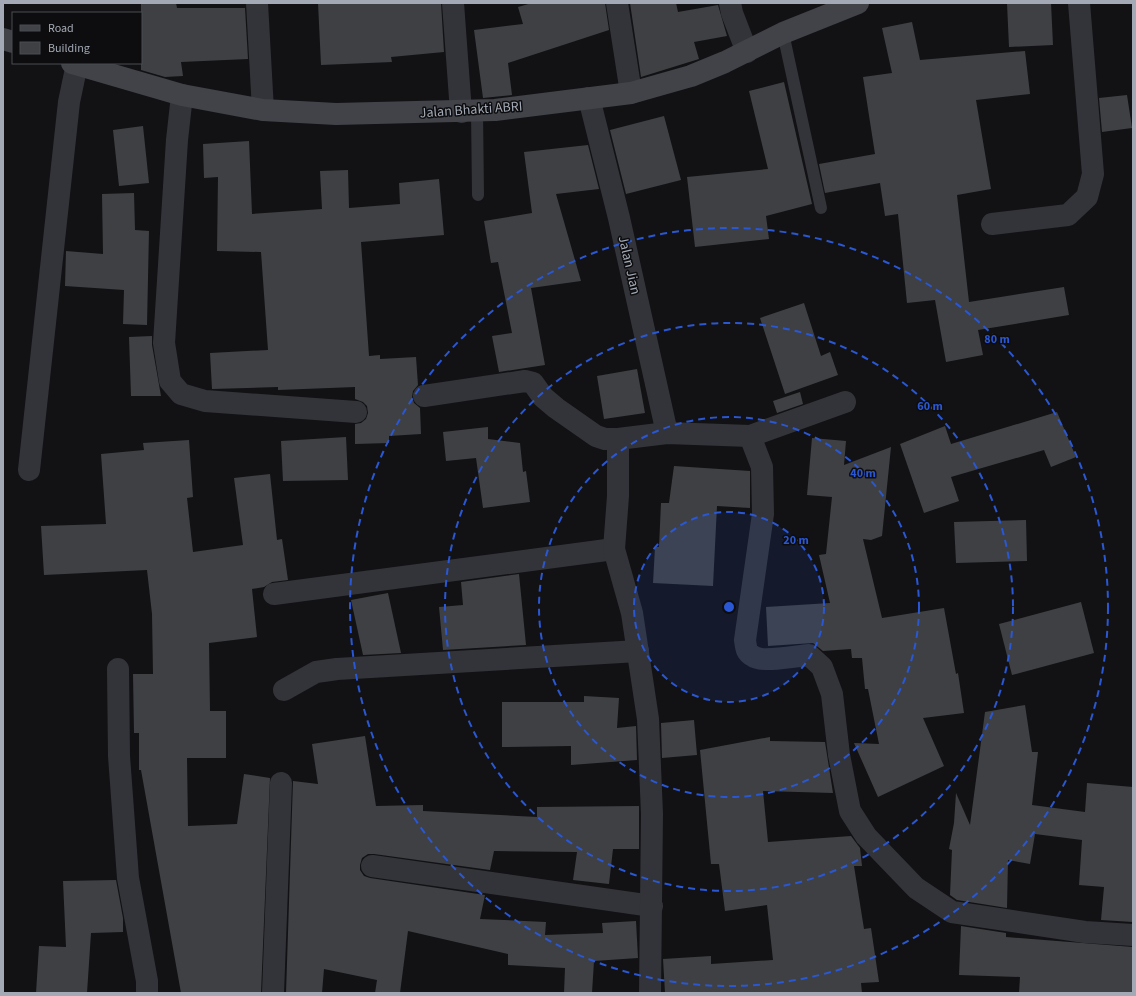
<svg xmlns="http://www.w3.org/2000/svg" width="1136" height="996" font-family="'Source Sans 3',sans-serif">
<rect width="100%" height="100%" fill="#121214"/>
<!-- building -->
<g fill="#3e4044">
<path d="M141,3h35l1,5h68l3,51 -67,3 2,14 -18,1 -24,-7z"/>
<path d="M318,3h123l3,49 -53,5 1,5 -71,3z"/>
<path d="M532,3h73l4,27 -101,33 4,32 -29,3 -9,-68 49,-6 -5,-17z"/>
<path d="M630,3h46l2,9 40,-7 9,31 -33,6 5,17 -58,18z"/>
<path d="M1007,3h44l2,42 -44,2z"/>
<path d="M912,22l8,38 105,-9 5,43 -54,6 15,89 -34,6 12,107 95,-15 5,28 -91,15 5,25 -37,7 -11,-62 -28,3 -9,-89 -13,2 -5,-33 -55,10 -6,-29 56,-10 -12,-77 29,-4 -10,-45z"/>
<path d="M784,82l28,122 -46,12 3,23 -74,8 -8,-70 81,-8 -19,-78z"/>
<path d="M1127,95l5,33 -30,4 -3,-34z"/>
<path d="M664,116l17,64 -55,14 -16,-64z"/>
<path d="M143,126l6,57 -30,3 -6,-56z"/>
<path d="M249,141l3,73 70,-5 -2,-38 28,-1 1,38 51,-4 -1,-21 40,-4 5,56 -83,7 8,114 11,-1v4l36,-2 2,28 -5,6 -1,6 2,6 6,5 1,26 -32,2v7l-34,1v-20l6,-1 5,-4 2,-6 -1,-7 -4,-4 -8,-3v-12l-77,3v-3l-66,2 -2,-36 58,-3 -7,-98 -44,-1 1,-74 -14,1 -1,-34z"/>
<path d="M588,145l11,44 -43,5 25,87 -50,7 14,77 -46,7 -7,-36 20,-3 -14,-71 -7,1 -7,-42 48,-8 -8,-61z"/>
<path d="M134,193l1,37 14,1 -2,94 -24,-1 1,-34 -59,-4 1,-35 37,3 -1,-60z"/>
<path d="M804,303l17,53 9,-4 8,23 -53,19 -25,-76z"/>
<path d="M152,336v9l9,51h-30l-2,-59z"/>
<path d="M637,369l8,44 -41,6 -7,-43z"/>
<path d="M800,392l3,12 -26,9 -4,-12z"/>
<path d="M1057,412l19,45 -25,10 -7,-17 -93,27 8,24 -35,12 -24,-69 45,-18 6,18z"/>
<path d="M488,427v12l32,4 3,29 3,-1 4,31 -47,6 -7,-50 -30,3 -3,-29z"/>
<path d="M346,437l2,43 -65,1 -2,-40z"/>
<path d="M812,438l34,3 -2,24 47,-18 -9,89 -11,4 -8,-1 19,79 62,-10 12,66 2,-1 6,40 -41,5 21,48 -66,31 -24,-54 25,1 -11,-55h-3l-3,-31h-10l-1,-9 -28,2 -10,-8 -45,3 -2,-39 64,-4 -11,-48 7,-1 6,-57 -25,-2z"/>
<path d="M189,440l4,57 -6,1 6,54 50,-7 -9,-67 36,-4 7,66 5,-1 6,41 -16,2 -8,5 -12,2 5,48 -48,6 1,68h16v47h-39l1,68 49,-2 7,-50 26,4 -9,215h-80l-40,-223h-2v-37h-5l-1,-59h20l-1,-60 -5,-44 -103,5 -3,-49 65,-2 -5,-70 43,-4 -1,-7z"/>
<path d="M674,466l76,5v37l-33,-2 -4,80 -60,-3 2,-36h4l2,-44h8z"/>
<path d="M1026,520l1,41 -71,2 -2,-41z"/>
<path d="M519,574l7,71 -83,5 -4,-43 24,-2 -2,-23z"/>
<path d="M388,593l13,60 -38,2 -12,-55z"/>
<path d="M1081,602l13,51 -82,22 -13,-51z"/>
<path d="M584,696l35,2 -2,30 19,-2 1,34 -66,5v-19l-69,1v-45h82z"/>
<path d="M1025,705l7,47h6l-6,53 53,7 2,-29 46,4v135l-32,-2 3,-33 -25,-2 3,-45 -47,-6 -5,30 -22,-4 -1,48 -50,-8 -7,-5 2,-45 -3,-1 5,-26 2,-30 14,32 15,-113z"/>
<path d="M694,720l3,35 -35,3 -1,-35z"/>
<path d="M365,736l11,70 47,-1v6l114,6v-10l102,-1v43h-26l-4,35 -36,-4 4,-28 -83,-1 -4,19 -116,-16h-6l-6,4 -2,7v5l4,6 6,2 115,17 -5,24 66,3 -1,13 58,-2 -1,-10 34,-2 2,37 -44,3 -2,32h-28l1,-25 -57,-3v-11l-100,-23 -8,62h-25l2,-13 -53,-11 -2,24h-36l7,-212 25,3 -6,-40z"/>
<path d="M770,737v4l55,1 8,51 -70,-2 5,51 83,-6 9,12 2,18h-8l10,63 7,-1 8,54 -18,1 1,10h-197l-2,-34 48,-3v8l62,-4 -6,-55 -42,6 -6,-47h-8l-11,-114z"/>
<path d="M116,880l7,38v14l-32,1 -4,60h-51l3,-47 27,1 -3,-66z"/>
<path d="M961,926l45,7v4l127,10v46h-114l1,-16 -61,-2z"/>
</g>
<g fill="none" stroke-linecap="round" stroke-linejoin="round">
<!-- lane -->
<g stroke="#333439" stroke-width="12">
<path d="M783,33l38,175"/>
<path d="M477,111l1,84"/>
</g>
<!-- street -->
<g stroke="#333439" stroke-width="22">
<path d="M257,3l6,107"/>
<path d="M453,3l8,109"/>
<path d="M617,3l14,90"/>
<path d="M730,3l2,10 15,39"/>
<path d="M182,95l-5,45 -13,203 6,38 11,13 24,7 151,11"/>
<path d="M589,98l30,120 48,215"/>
<path d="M992,224l76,-9 19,-18 6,-23 -14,-171"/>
<path d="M424,396l101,-15 8,2 10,14 13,11 40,28 9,3h13"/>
<path d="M750,436l95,-34"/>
<path d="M29,470l40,-368 8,-38"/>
<path d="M274,594l340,-45"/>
<path d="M118,669l1,87 9,122 19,103v12"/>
<path d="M284,690l32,-18 21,-3 301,-18"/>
<path d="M372,866l280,40"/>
<path d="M273,993l8,-210"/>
<path d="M650,993l2,-179 -4,-95 -16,-106 -18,-64 4,-53v-57l49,-6 83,3 12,31 1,47 -18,126c1,7 1,13 8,16 9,7 43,0 56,-1l13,12 10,27 7,61 11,56 16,25 50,52 36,24 133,20 48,3"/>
</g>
<!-- secondary -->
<g stroke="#414349" stroke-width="22">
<path d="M3,39l10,3"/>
<path d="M72,63l110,32 81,15 73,4 159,-4 136,-17 60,-17 34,-14 58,-29 75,-30"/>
</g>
</g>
<!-- distance rings -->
<circle cx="729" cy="607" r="95" fill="#2a57d4" fill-opacity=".12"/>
<g fill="none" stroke="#2a57d4" stroke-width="2" stroke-dasharray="7 5">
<circle cx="729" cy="607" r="95"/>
<circle cx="729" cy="607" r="190"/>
<circle cx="729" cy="607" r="284"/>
<circle cx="729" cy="607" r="379"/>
</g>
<g text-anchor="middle" stroke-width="3" stroke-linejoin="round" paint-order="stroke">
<!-- street labels -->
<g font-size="14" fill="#a3aab5" stroke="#0d0d0f">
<text transform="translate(471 109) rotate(-4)" y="5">Jalan Bhakti ABRI</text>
<text transform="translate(630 265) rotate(77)" y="5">Jalan Jian</text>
</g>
</g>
<circle cx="729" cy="607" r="6" fill="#2a57d4" stroke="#0d0d0f" stroke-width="2"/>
<g font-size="12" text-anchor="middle" font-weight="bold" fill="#2a57d4" stroke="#0d0d0f" stroke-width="3" stroke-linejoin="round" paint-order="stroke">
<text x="997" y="343">80 m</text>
<text x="930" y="410">60 m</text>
<text x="863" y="477">40 m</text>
<text x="796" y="544">20 m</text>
</g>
<!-- border -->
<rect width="1136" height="996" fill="none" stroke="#a3aab5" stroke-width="8"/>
<!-- legend -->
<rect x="12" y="12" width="130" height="52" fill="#0d0d0f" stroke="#494c51"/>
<rect x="20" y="25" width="20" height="6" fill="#414349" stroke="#494c51"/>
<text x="48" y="32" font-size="12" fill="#a3aab5">Road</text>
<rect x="20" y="42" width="20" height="12" fill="#3e4044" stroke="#494c51"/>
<text x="48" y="52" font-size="12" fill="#a3aab5">Building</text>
</svg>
